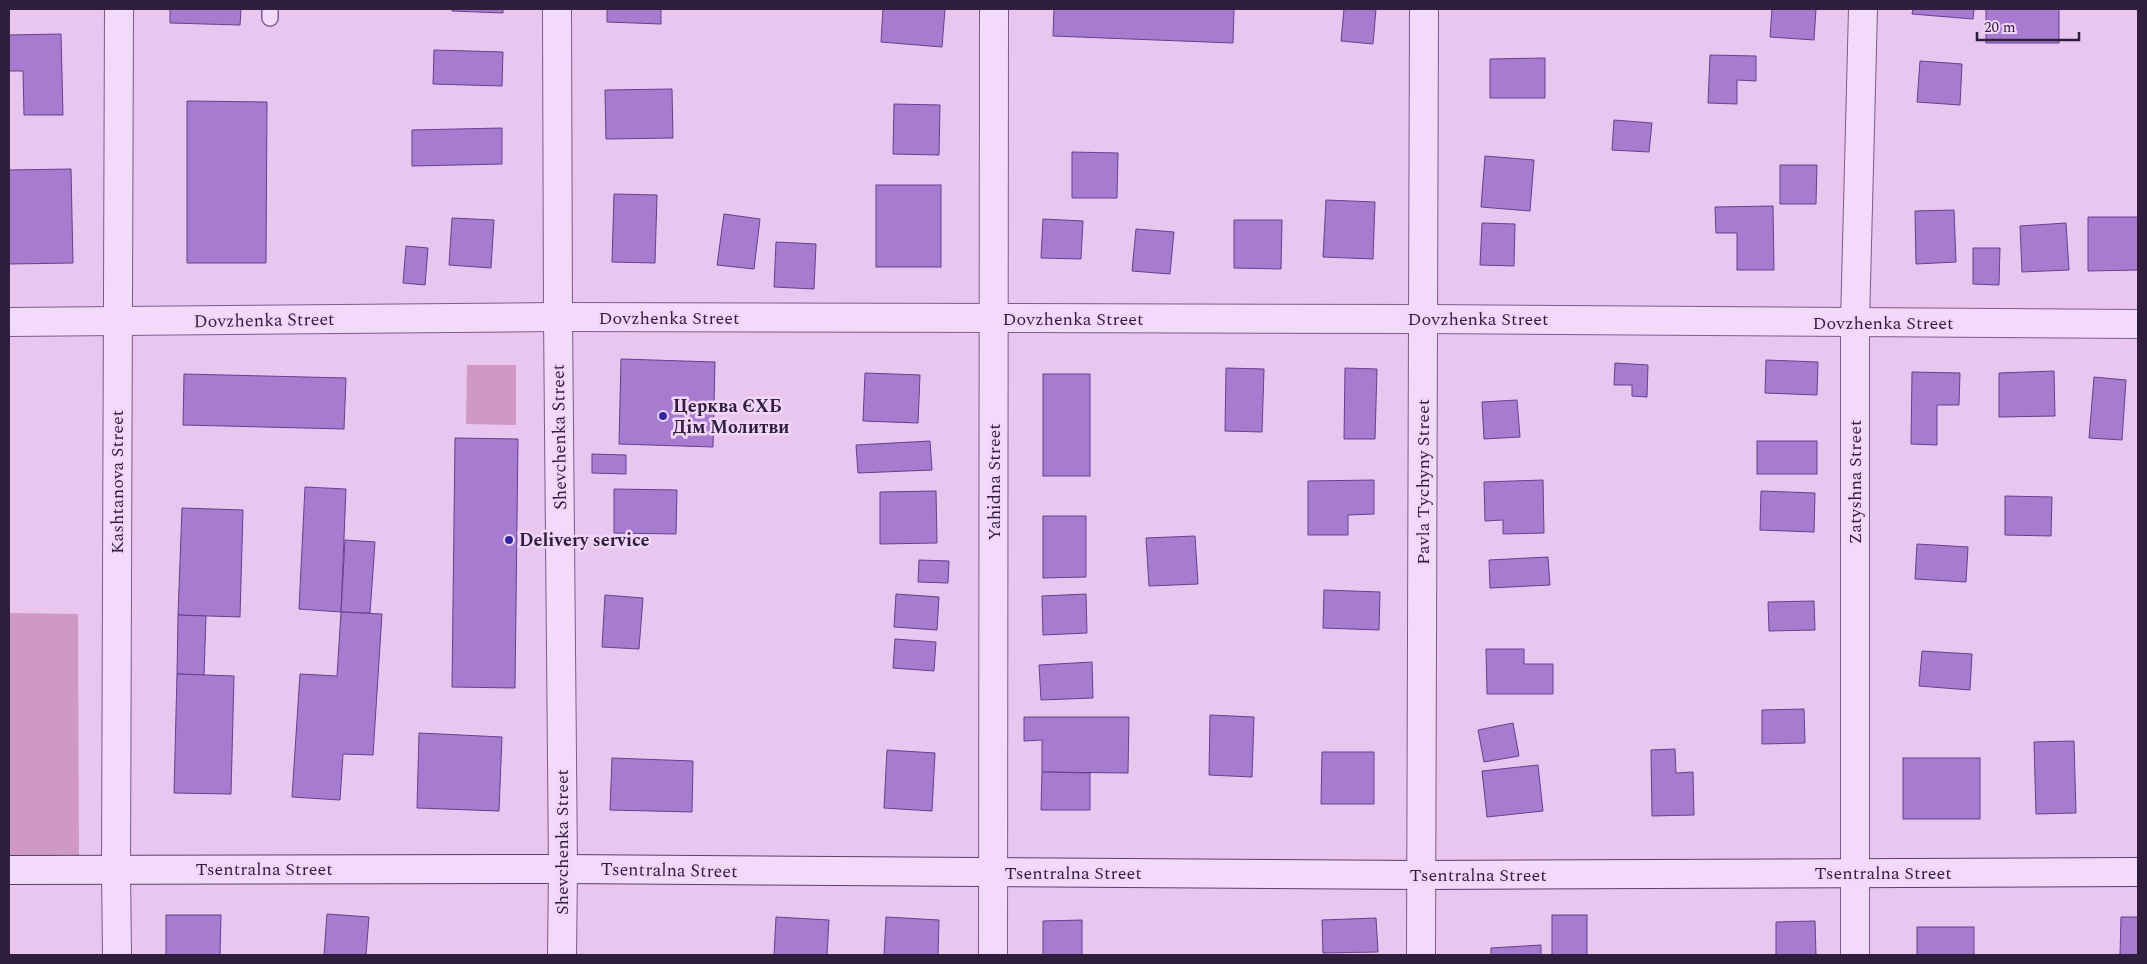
<svg xmlns="http://www.w3.org/2000/svg" width="2147" height="964" font-family="Spectral,serif">
<rect width="100%" height="100%" fill="#e8c6f0"/>
<!-- green -->
<g fill="#cf99c3">
<path d="M467,365h49v60l-50,-1z"/>
<path d="M9,613l69,1 1,245h-70z"/>
</g>
<!-- building -->
<g fill="#a77bd0" stroke="#66408d">
<path d="M170,9h71l-1,16 -70,-2z"/>
<path d="M452,9h51v4l-51,-2z"/>
<path d="M607,9h54v15l-54,-2z"/>
<path d="M883,9h62l-3,38 -61,-5z"/>
<path d="M1054,9h180l-1,34 -180,-7z"/>
<path d="M1344,9h32l-3,35 -32,-3z"/>
<path d="M1772,9h44l-2,31 -44,-3z"/>
<path d="M1913,9h61l-1,10 -61,-5z"/>
<rect x="1986" y="9" width="73" height="34"/>
<path d="M61,34l2,81h-39l-1,-44h-14v-36z"/>
<path d="M434,50l69,2 -1,34 -69,-2z"/>
<path d="M1710,55l46,1v25l-19,-1v24l-29,-1z"/>
<path d="M1545,58v40h-55v-39z"/>
<path d="M1920,61l42,3 -2,41 -43,-3z"/>
<path d="M672,89l1,49 -67,1 -1,-49z"/>
<path d="M187,101l80,1 -1,161h-79z"/>
<path d="M894,104l46,1 -1,50 -46,-1z"/>
<path d="M1614,120l38,3 -3,29 -37,-2z"/>
<path d="M502,128v36l-90,2v-36z"/>
<path d="M1072,152l46,1 -1,45h-45z"/>
<path d="M1485,156l49,4 -4,51 -49,-4z"/>
<path d="M1780,165h37l-1,39h-36z"/>
<path d="M71,169l2,94 -64,1v-94z"/>
<rect x="876" y="185" width="65" height="82"/>
<path d="M614,194l43,1 -2,68 -43,-1z"/>
<path d="M1326,200l49,2 -2,57 -50,-2z"/>
<path d="M1773,206l1,64h-37v-37h-21l-1,-26z"/>
<path d="M1954,210l2,52 -40,2 -1,-53z"/>
<path d="M724,214l36,5 -6,50 -37,-4z"/>
<path d="M2088,217h50v53l-50,1z"/>
<path d="M452,218l42,2 -3,48 -42,-3z"/>
<path d="M1043,219l40,2 -2,38 -40,-1z"/>
<path d="M1234,220h48l-1,49 -47,-1z"/>
<path d="M1482,223l33,1 -1,42 -34,-1z"/>
<path d="M2066,223l3,47 -47,2 -2,-46z"/>
<path d="M1136,229l38,3 -4,42 -38,-3z"/>
<path d="M776,242l40,2 -2,45 -40,-2z"/>
<path d="M406,246l22,2 -3,37 -22,-2z"/>
<path d="M1973,248h27l-1,37 -26,-1z"/>
<path d="M621,359l94,3 -2,85 -94,-3z"/>
<path d="M1766,360l52,2 -1,33 -52,-2z"/>
<path d="M1615,363l33,2 -1,32 -15,-1v-11h-18z"/>
<path d="M1226,368l38,1 -2,63 -37,-1z"/>
<path d="M1345,368l32,1 -2,70h-31z"/>
<path d="M2054,371l1,45 -56,1v-44z"/>
<path d="M1912,372l48,1 -1,32h-22v40l-26,-1z"/>
<path d="M865,373l55,2 -2,48 -55,-2z"/>
<path d="M184,374l162,4 -2,51 -161,-4z"/>
<rect x="1043" y="374" width="47" height="102"/>
<path d="M2094,377l32,3 -4,60 -33,-2z"/>
<path d="M1517,400l3,37 -36,2 -2,-37z"/>
<path d="M455,438l63,1 -3,249 -63,-1z"/>
<path d="M930,441l2,29 -74,3 -2,-28z"/>
<rect x="1757" y="441" width="60" height="33"/>
<path d="M592,454l34,1v19l-34,-1z"/>
<path d="M1374,480v34l-26,1v20h-40v-54z"/>
<path d="M1543,480l1,53 -41,1v-14l-18,1 -1,-39z"/>
<path d="M305,487l41,2 -5,123 -42,-3z"/>
<path d="M614,489l63,1 -1,44 -62,-1z"/>
<path d="M936,491l1,52 -57,1v-52z"/>
<path d="M1761,491l54,2 -1,39 -54,-2z"/>
<path d="M2005,496l47,1 -1,39 -46,-1z"/>
<path d="M182,508l61,2 -3,107 -62,-2z"/>
<path d="M1043,516h43v61l-43,1z"/>
<path d="M1195,536l3,48 -49,2 -3,-48z"/>
<path d="M345,540l30,2 -5,71 -29,-1z"/>
<path d="M1917,544l51,3 -2,35 -51,-3z"/>
<path d="M1548,557l2,28 -60,3 -1,-28z"/>
<path d="M919,560l30,1 -1,22 -30,-1z"/>
<path d="M1324,590l56,2 -1,38 -56,-2z"/>
<path d="M896,594l43,3 -2,33 -43,-3z"/>
<path d="M1086,594l1,39 -44,2 -1,-39z"/>
<path d="M605,595l38,3 -4,51 -37,-2z"/>
<path d="M1814,601l1,29 -46,1 -1,-29z"/>
<path d="M341,612l41,2 -9,141 -30,-1 -3,46 -48,-3 8,-123 37,2z"/>
<path d="M178,615l28,1 -2,59 -27,-1z"/>
<path d="M895,639l41,3 -2,29 -41,-3z"/>
<path d="M1486,649h38v15h29v30h-66z"/>
<path d="M1922,651l50,3 -2,36 -51,-4z"/>
<path d="M1092,662l1,36 -52,2 -2,-35z"/>
<path d="M177,674l57,2 -3,118 -57,-1z"/>
<path d="M1804,709l1,34 -43,1v-34z"/>
<path d="M1210,715l44,2 -2,60 -43,-2z"/>
<path d="M1024,717h105l-1,56 -86,-1v-32l-18,1z"/>
<path d="M1513,723l6,33 -35,6 -6,-32z"/>
<path d="M419,733l83,4 -3,74 -82,-3z"/>
<path d="M2074,741l2,72 -40,1 -2,-72z"/>
<path d="M1675,749l1,24 17,-1 1,43 -42,1 -1,-66z"/>
<path d="M887,750l48,3 -3,58 -48,-3z"/>
<path d="M1322,752h52v52h-53z"/>
<path d="M612,758l81,3 -1,51 -82,-2z"/>
<rect x="1903" y="758" width="77" height="61"/>
<path d="M1538,765l5,46 -56,6 -5,-46z"/>
<path d="M1042,772l48,1v37h-49z"/>
<path d="M327,914l42,3 -3,38h-42z"/>
<path d="M166,915h55l-1,40h-54z"/>
<rect x="1552" y="915" width="35" height="40"/>
<path d="M776,917l53,3 -2,35h-53z"/>
<path d="M886,917l53,3 -1,35h-54z"/>
<path d="M2121,917h17v38h-18z"/>
<path d="M1376,918l2,34 -55,1 -1,-33z"/>
<path d="M1082,920v35h-39v-34z"/>
<path d="M1815,921l1,34h-40v-33z"/>
<rect x="1917" y="927" width="57" height="28"/>
<path d="M1541,945v10h-50v-7z"/>
</g>
<g fill="none" stroke-linecap="round" stroke-linejoin="round">
<defs>
<path id="service" d="M270,18v-9"/>
<g id="minor">
<path d="M557,9l1,308 5,552 -1,86"/>
<path d="M9,322l549,-5 866,2 714,5"/>
<path d="M993,955l1,-946"/>
<path d="M1421,955l3,-946"/>
<path d="M1855,955v-632l8,-314"/>
</g>
<path id="tertiary" d="M117,955l-1,-86 3,-860"/>
<path id="secondary" d="M9,870l554,-1 858,6 717,-3"/>
</defs>
<!-- service casing -->
<use href="#service" stroke="#7b5b8d" stroke-width="18"/>
<!-- minor casing -->
<use href="#minor" stroke="#7b5b8d" stroke-width="30"/>
<!-- tertiary casing -->
<use href="#tertiary" stroke="#7b5b8d" stroke-width="30"/>
<!-- secondary casing -->
<use href="#secondary" stroke="#5b3e6f" stroke-width="30"/>
<!-- service -->
<use href="#service" stroke="#f4dafa" stroke-width="15"/>
<!-- minor -->
<use href="#minor" stroke="#f4dafa" stroke-width="28"/>
<!-- tertiary -->
<use href="#tertiary" stroke="#f4dafa" stroke-width="28"/>
<!-- secondary -->
<use href="#secondary" stroke="#f4dafa" stroke-width="28"/>
</g>
<!-- markers -->
<g fill="#34289e" stroke="#f1d6f7" stroke-width="2">
<circle cx="663" cy="416" r="5"/>
<circle cx="509" cy="540" r="5"/>
</g>
<g text-anchor="middle" stroke-width="5" stroke-linejoin="round" paint-order="stroke">
<!-- street labels -->
<g font-size="18" fill="#301f3c" stroke="#f1d6f7">
<text x="669" y="324">Dovzhenka Street</text>
<text x="1073" y="325">Dovzhenka Street</text>
<text x="1478" y="325">Dovzhenka Street</text>
<text transform="translate(264 320) rotate(-1)" y="6">Dovzhenka Street</text>
<text x="1883" y="329">Dovzhenka Street</text>
<text transform="translate(559 437) rotate(-91)" y="6">Shevchenka Street</text>
<text transform="translate(117 482) rotate(-90)" y="6">Kashtanova Street</text>
<text transform="translate(994 482) rotate(-90)" y="6">Yahidna Street</text>
<text transform="translate(1423 482) rotate(-90)" y="6">Pavla Tychyny Street</text>
<text transform="translate(1855 482) rotate(-90)" y="6">Zatyshna Street</text>
<text transform="translate(562 842) rotate(-90)" y="6">Shevchenka Street</text>
<text x="264" y="875">Tsentralna Street</text>
<text transform="translate(669 870) rotate(1)" y="6">Tsentralna Street</text>
<text x="1073" y="879">Tsentralna Street</text>
<text x="1883" y="879">Tsentralna Street</text>
<text x="1478" y="881">Tsentralna Street</text>
</g>
<!-- poi labels -->
<g font-size="18" font-weight="bold" fill="#301f3c" stroke="#f1d6f7" text-anchor="start">
<text x="673" y="412">Церква ЄХБ<tspan x="673" dy="21">Дім Молитви</tspan></text>
<text x="519" y="546">Delivery service</text>
</g>
</g>
<!-- border -->
<rect width="2147" height="964" fill="none" stroke="#301f3c" stroke-width="20"/>
<!-- scale -->
<path d="M1977 32v8h102v-8" fill="none" stroke="#301f3c" stroke-width="2.5"/>
<text x="1984" y="32" font-size="15" fill="#301f3c" stroke="#f1d6f7" stroke-width="4" paint-order="stroke">20 m</text>
</svg>
